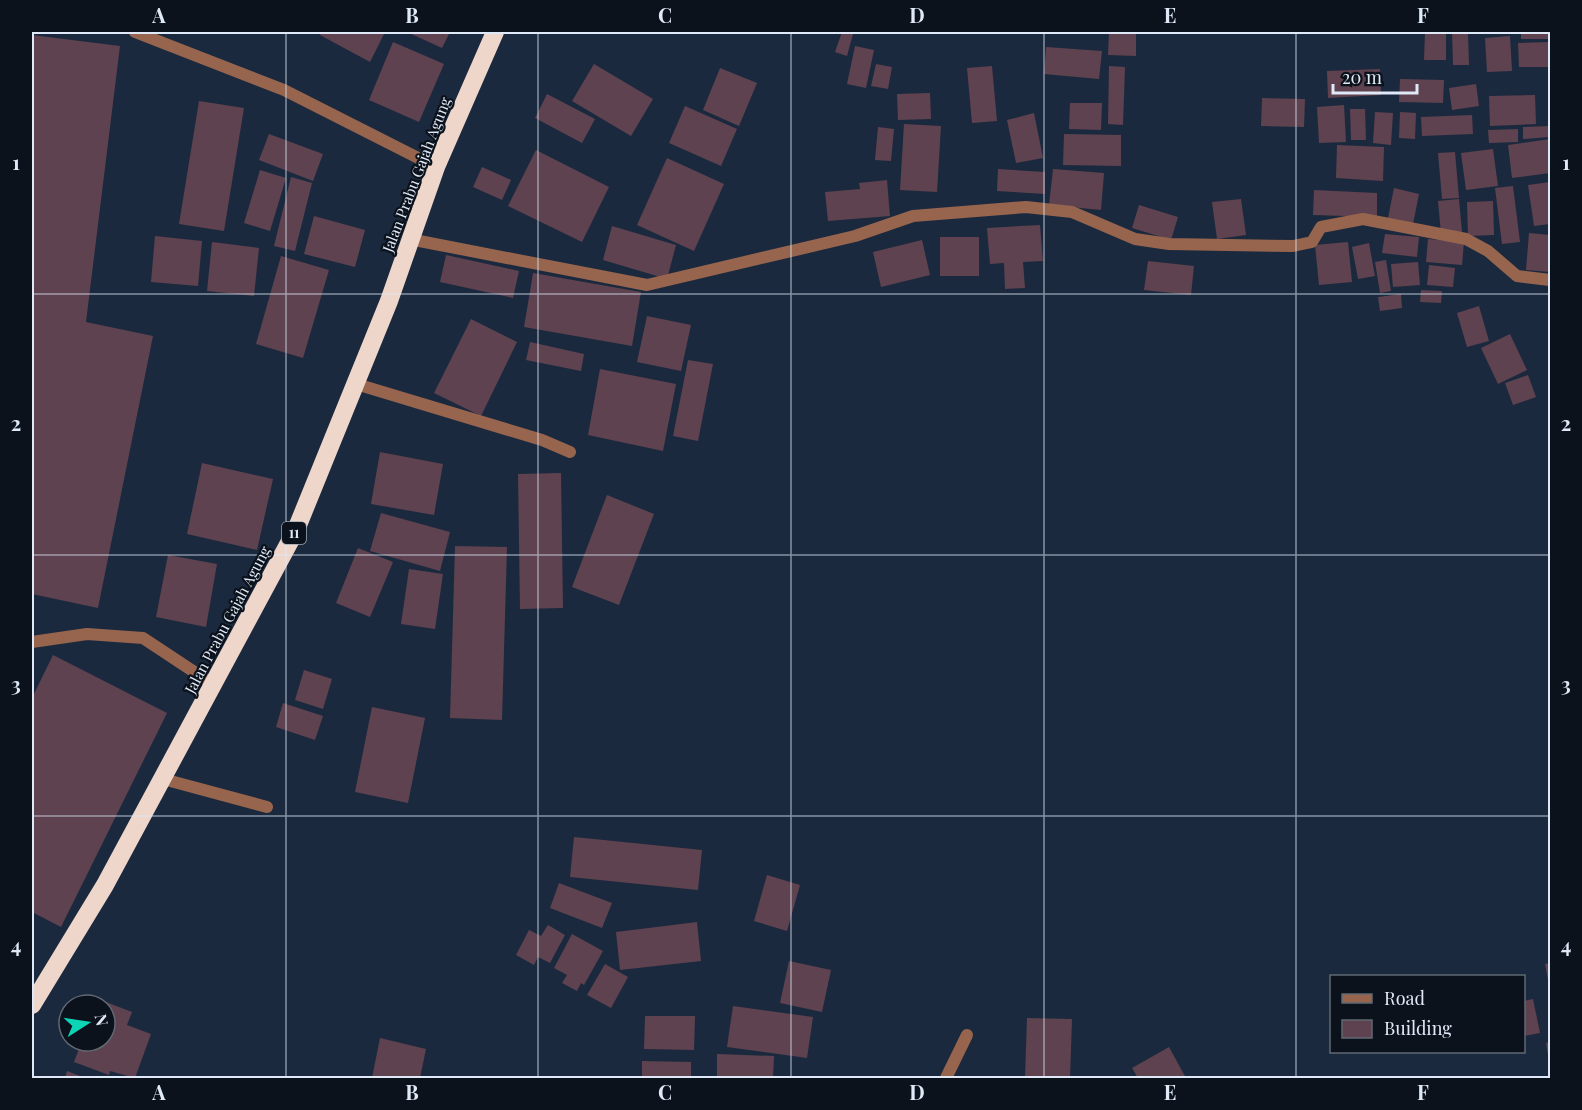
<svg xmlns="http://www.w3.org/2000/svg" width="1582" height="1110" font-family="'Playfair Display',serif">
<rect width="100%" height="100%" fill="#1b293e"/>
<!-- building -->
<g fill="#5e424f">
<path d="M321,32h64l-15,30 -50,-27z"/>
<path d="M407,32h43l-8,16z"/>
<path d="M842,32l11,2 -6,22 -12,-4z"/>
<path d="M1109,32h27v24l-28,-1z"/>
<path d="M1425,32h21v28h-22z"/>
<path d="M1452,32h16l1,33h-16z"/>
<rect x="1521" y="32" width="29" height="7"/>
<path d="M32,35l88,11 -34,276 67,14 -55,272 -66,-14z"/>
<path d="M1510,36l2,35 -25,1 -2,-34z"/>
<path d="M393,42l51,22 -25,58 -50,-22z"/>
<path d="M1550,42v25h-31l-1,-24z"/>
<path d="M855,46l19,4 -8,38 -19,-4z"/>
<path d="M1046,47l56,4 -3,28 -55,-5z"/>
<path d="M594,64l59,35 -22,37 -59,-35z"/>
<path d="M876,64l16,3 -4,22 -17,-3z"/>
<path d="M992,66l5,55 -25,2 -5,-55z"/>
<path d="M1109,66l16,1 -2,58 -15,-1z"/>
<path d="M720,68l37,15 -18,43 -36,-16z"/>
<path d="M1380,69l1,26 -53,3 -1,-27z"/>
<path d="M1400,79l44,1 -1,23 -44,-1z"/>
<path d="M1476,84l3,22 -27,4 -3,-22z"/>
<path d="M930,93l1,26 -33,1 -1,-26z"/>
<path d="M547,94l48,25 -13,24 -47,-25z"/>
<path d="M1535,95l1,29 -46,2 -1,-30z"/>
<path d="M1262,98l43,1 -1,28 -43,-1z"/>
<path d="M199,101l45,7 -20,123 -45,-7z"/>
<path d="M1070,103h32l-1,27 -32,-1z"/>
<path d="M1344,105l2,37 -27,1 -2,-36z"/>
<path d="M685,106l52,23 -16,37 -52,-23z"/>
<path d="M1350,109h15l1,31h-15z"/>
<path d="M1375,112l18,1 -2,32 -18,-2z"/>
<path d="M1400,112l16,1 -1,26 -16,-1z"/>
<path d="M1034,113l9,45 -27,5 -9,-43z"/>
<path d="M1472,115l1,19 -51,2 -1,-19z"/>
<path d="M904,124l37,2 -4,66 -37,-2z"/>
<path d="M1550,126v11l-27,2v-12z"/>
<path d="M878,127l16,2 -3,32 -16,-1z"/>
<path d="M1518,129v13l-29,1 -1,-13z"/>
<path d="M269,134l54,20 -10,27 -54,-21z"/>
<path d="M1064,134l57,1v31l-58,-1z"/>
<path d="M1550,139v34l-38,5 -4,-33z"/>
<path d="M1337,145l47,2 -1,34 -47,-3z"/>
<path d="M1493,149l5,37 -32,4 -5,-37z"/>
<path d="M536,150l73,37 -27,55 -74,-36z"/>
<path d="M1455,152l4,46 -17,1 -4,-46z"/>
<path d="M667,158l57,26 -30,67 -57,-26z"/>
<path d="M482,167l29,13 -9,20 -29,-13z"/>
<path d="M998,169l47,3v22l-48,-3z"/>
<path d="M1053,169l51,4 -3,37 -52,-5z"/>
<path d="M260,170l26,8 -16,53 -26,-8z"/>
<path d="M291,177l21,6 -17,68 -21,-5z"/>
<path d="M887,180l3,36 -62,5 -3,-29 35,-3 -1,-6z"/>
<path d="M1550,182v42l-16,2 -6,-41z"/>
<path d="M1513,186l7,56 -18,2 -7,-56z"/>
<path d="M1394,188l25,6 -7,35 -25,-6z"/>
<path d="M1314,190l63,3v24l-64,-2z"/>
<path d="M1241,199l5,36 -29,4 -5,-37z"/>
<path d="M1459,199l3,33 -21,2 -3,-33z"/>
<path d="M1493,201l1,34 -26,1 -1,-34z"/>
<path d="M1139,205l39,12 -7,23 -39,-12z"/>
<path d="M314,216l51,14 -10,37 -51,-13z"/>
<path d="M1040,225l3,36 -20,1 2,26 -20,1 -1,-26 -14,1 -3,-36z"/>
<path d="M612,226l64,19 -9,34 -64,-19z"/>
<path d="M1529,233l21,2v37l-24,-2z"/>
<path d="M1385,234l34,3 -2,20 -35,-4z"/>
<path d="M155,236l47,5 -4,45 -47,-4z"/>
<rect x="940" y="237" width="39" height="39"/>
<path d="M1428,239l36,3 -2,23 -36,-3z"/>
<path d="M922,240l8,35 -49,12 -8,-35z"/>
<path d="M212,242l47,6 -5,48 -47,-5z"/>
<path d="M1348,242l4,40 -33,3 -4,-40z"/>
<path d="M1369,243l6,33 -17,3 -6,-32z"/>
<path d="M446,255l73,16 -6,27 -73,-16z"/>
<path d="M281,256l48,14 -26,88 -47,-14z"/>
<path d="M1386,260l5,31 -11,2 -5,-31z"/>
<path d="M1148,261l46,5 -3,29 -47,-5z"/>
<path d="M1418,262l2,23 -27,2 -2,-23z"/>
<path d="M1429,265l26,3 -2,19 -26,-2z"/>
<path d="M533,273l108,19 -9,54 -108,-19z"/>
<path d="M1421,290l21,1 -1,12 -21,-1z"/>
<path d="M1401,294l1,14 -22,3 -2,-14z"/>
<path d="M1479,306l10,35 -22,6 -10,-34z"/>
<path d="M647,316l44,9 -10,46 -44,-9z"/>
<path d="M471,319l46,23 -36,74 -47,-23z"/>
<path d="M1510,334l17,36 -29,14 -17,-36z"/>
<path d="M530,342l54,12 -3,17 -55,-11z"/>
<path d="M688,360l25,4 -15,77 -25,-5z"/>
<path d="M600,369l76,15 -13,67 -75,-16z"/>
<path d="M1528,375l8,22 -23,8 -8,-22z"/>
<path d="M380,452l63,12 -9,51 -63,-11z"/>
<path d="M202,463l71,16 -16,71 -70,-16z"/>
<path d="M561,473l2,135 -43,1 -2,-135z"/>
<path d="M607,495l47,19 -35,91 -47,-18z"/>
<path d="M381,513l69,19 -10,39 -70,-20z"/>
<path d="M455,546l52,1 -5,173 -52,-2z"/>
<path d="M358,548l35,14 -23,55 -34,-14z"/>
<path d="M168,555l49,9 -11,63 -50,-10z"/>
<path d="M409,569l34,5 -8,55 -34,-5z"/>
<path d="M53,655l114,58 -106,214 -29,-15v-214z"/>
<path d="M304,670l28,9 -9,30 -28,-9z"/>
<path d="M283,703l40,13 -8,24 -39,-13z"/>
<path d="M372,707l53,11 -17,85 -53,-11z"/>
<path d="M574,837l128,13 -4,40 -128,-13z"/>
<path d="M767,875l33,10 -13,46 -33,-10z"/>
<path d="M559,883l53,20 -10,25 -52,-20z"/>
<path d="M697,922l4,39 -81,9 -4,-38z"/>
<path d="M548,925l17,10 -15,28 -12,-6 -4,8 -18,-10 13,-25 12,6z"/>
<path d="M572,934l31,17 -19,34 -3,-2 -4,8 -15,-8 5,-8 -13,-7z"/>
<path d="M789,961l42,9 -9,42 -42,-9z"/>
<path d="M1550,963v22h-1l-4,-21z"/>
<path d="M605,964l23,13 -17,31 -24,-13z"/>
<path d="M98,999l34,13 -5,13 24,9 -16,44 -25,-7 -1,4 -35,-13 8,-21h23v-36h-9z"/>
<path d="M1533,999l7,34 -16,3v-35z"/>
<path d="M733,1006l80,11 -6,41 -80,-11z"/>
<path d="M645,1016h50l-1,34 -50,-1z"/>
<path d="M1027,1018l45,1 -2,59h-45z"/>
<path d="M380,1038l46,11 -6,29h-48z"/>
<path d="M1550,1042v19h-1l-3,-18z"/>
<path d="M1169,1047l17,31h-48l-6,-10z"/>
<path d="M717,1054l57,2 -1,22h-56z"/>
<path d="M642,1061l49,1v16h-49z"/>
<path d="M67,1071l18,7h-20z"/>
</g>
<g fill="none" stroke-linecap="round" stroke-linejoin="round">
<!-- lane -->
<g stroke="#97654e" stroke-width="12">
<path d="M32,642l55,-8 56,4 71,47"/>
<path d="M163,779l104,28"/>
</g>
<!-- street -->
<g stroke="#97654e" stroke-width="12">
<path d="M135,32l149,58 152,77"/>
<path d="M409,239l238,46 208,-49 58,-20 113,-9 46,5 63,27 34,5 124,2 19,-4 9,-15 42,-8 103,20 22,12 29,25 33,4"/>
<path d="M356,384l186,56 28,12"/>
<path d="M946,1078l21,-43"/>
</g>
<!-- highway -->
<path stroke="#efd6ca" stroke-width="18" d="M32,1005l73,-120 191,-355 93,-229 47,-134 59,-135"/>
</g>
<!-- grid -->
<path fill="none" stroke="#dfe9f7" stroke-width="1.5" stroke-opacity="0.55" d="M286,32v1046M538,32v1046M791,32v1046M1044,32v1046M1296,32v1046M32,294h1518M32,555h1518M32,816h1518"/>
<g text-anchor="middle" stroke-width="4.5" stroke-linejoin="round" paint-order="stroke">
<!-- shield labels -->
<rect fill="#0b121b" stroke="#9fa8b5" stroke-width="1.5" x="282" y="522" width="24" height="22" rx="4.5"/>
<g font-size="14" font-weight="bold" fill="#dfe9f7">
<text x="294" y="538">11</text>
</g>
<!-- street labels -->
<g font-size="15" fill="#dfe9f7" stroke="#0b121b">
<text transform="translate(417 175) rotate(-69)" y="5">Jalan Prabu Gajah Agung</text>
<text transform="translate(228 620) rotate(-62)" y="5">Jalan Prabu Gajah Agung</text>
</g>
</g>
<!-- border -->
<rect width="1582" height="1110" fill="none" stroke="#0b121b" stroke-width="66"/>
<!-- legend -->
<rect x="1330" y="975" width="195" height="78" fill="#0b121b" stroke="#606873" stroke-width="1.5"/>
<rect x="1342" y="994" width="30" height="9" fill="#97654e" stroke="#606873" stroke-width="1.5"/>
<text x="1384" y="1005" font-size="18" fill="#dfe9f7">Road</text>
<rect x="1342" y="1020" width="30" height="18" fill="#5e424f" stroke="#606873" stroke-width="1.5"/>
<text x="1384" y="1035" font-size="18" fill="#dfe9f7">Building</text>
<!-- north arrow -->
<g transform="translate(87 1023) rotate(78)"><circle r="28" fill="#0b121b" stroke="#606873" stroke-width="1.5"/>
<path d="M0-4.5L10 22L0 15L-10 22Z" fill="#0bd5b5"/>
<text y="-9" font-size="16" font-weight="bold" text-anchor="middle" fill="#dfe9f7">N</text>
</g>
<!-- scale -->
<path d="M1333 84v9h84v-9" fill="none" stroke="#dfe9f7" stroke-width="3"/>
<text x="1342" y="84" font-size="18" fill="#dfe9f7" stroke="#0b121b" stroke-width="4.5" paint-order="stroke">20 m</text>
<rect x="33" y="33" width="1516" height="1044" fill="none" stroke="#dfe9f7" stroke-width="2"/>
<g font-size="20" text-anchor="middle" font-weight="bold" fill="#dfe9f7">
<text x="159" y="23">A</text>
<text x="412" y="23">B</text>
<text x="665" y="23">C</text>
<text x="917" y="23">D</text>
<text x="1170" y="23">E</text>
<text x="1423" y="23">F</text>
<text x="16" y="170">1</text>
<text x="1566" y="170">1</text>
<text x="16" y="431">2</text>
<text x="1566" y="431">2</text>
<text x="16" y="692">3</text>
<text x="1566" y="692">3</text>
<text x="16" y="953">4</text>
<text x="1566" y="953">4</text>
<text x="159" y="1100">A</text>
<text x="412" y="1100">B</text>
<text x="665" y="1100">C</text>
<text x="917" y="1100">D</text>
<text x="1170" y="1100">E</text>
<text x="1423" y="1100">F</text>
</g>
</svg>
